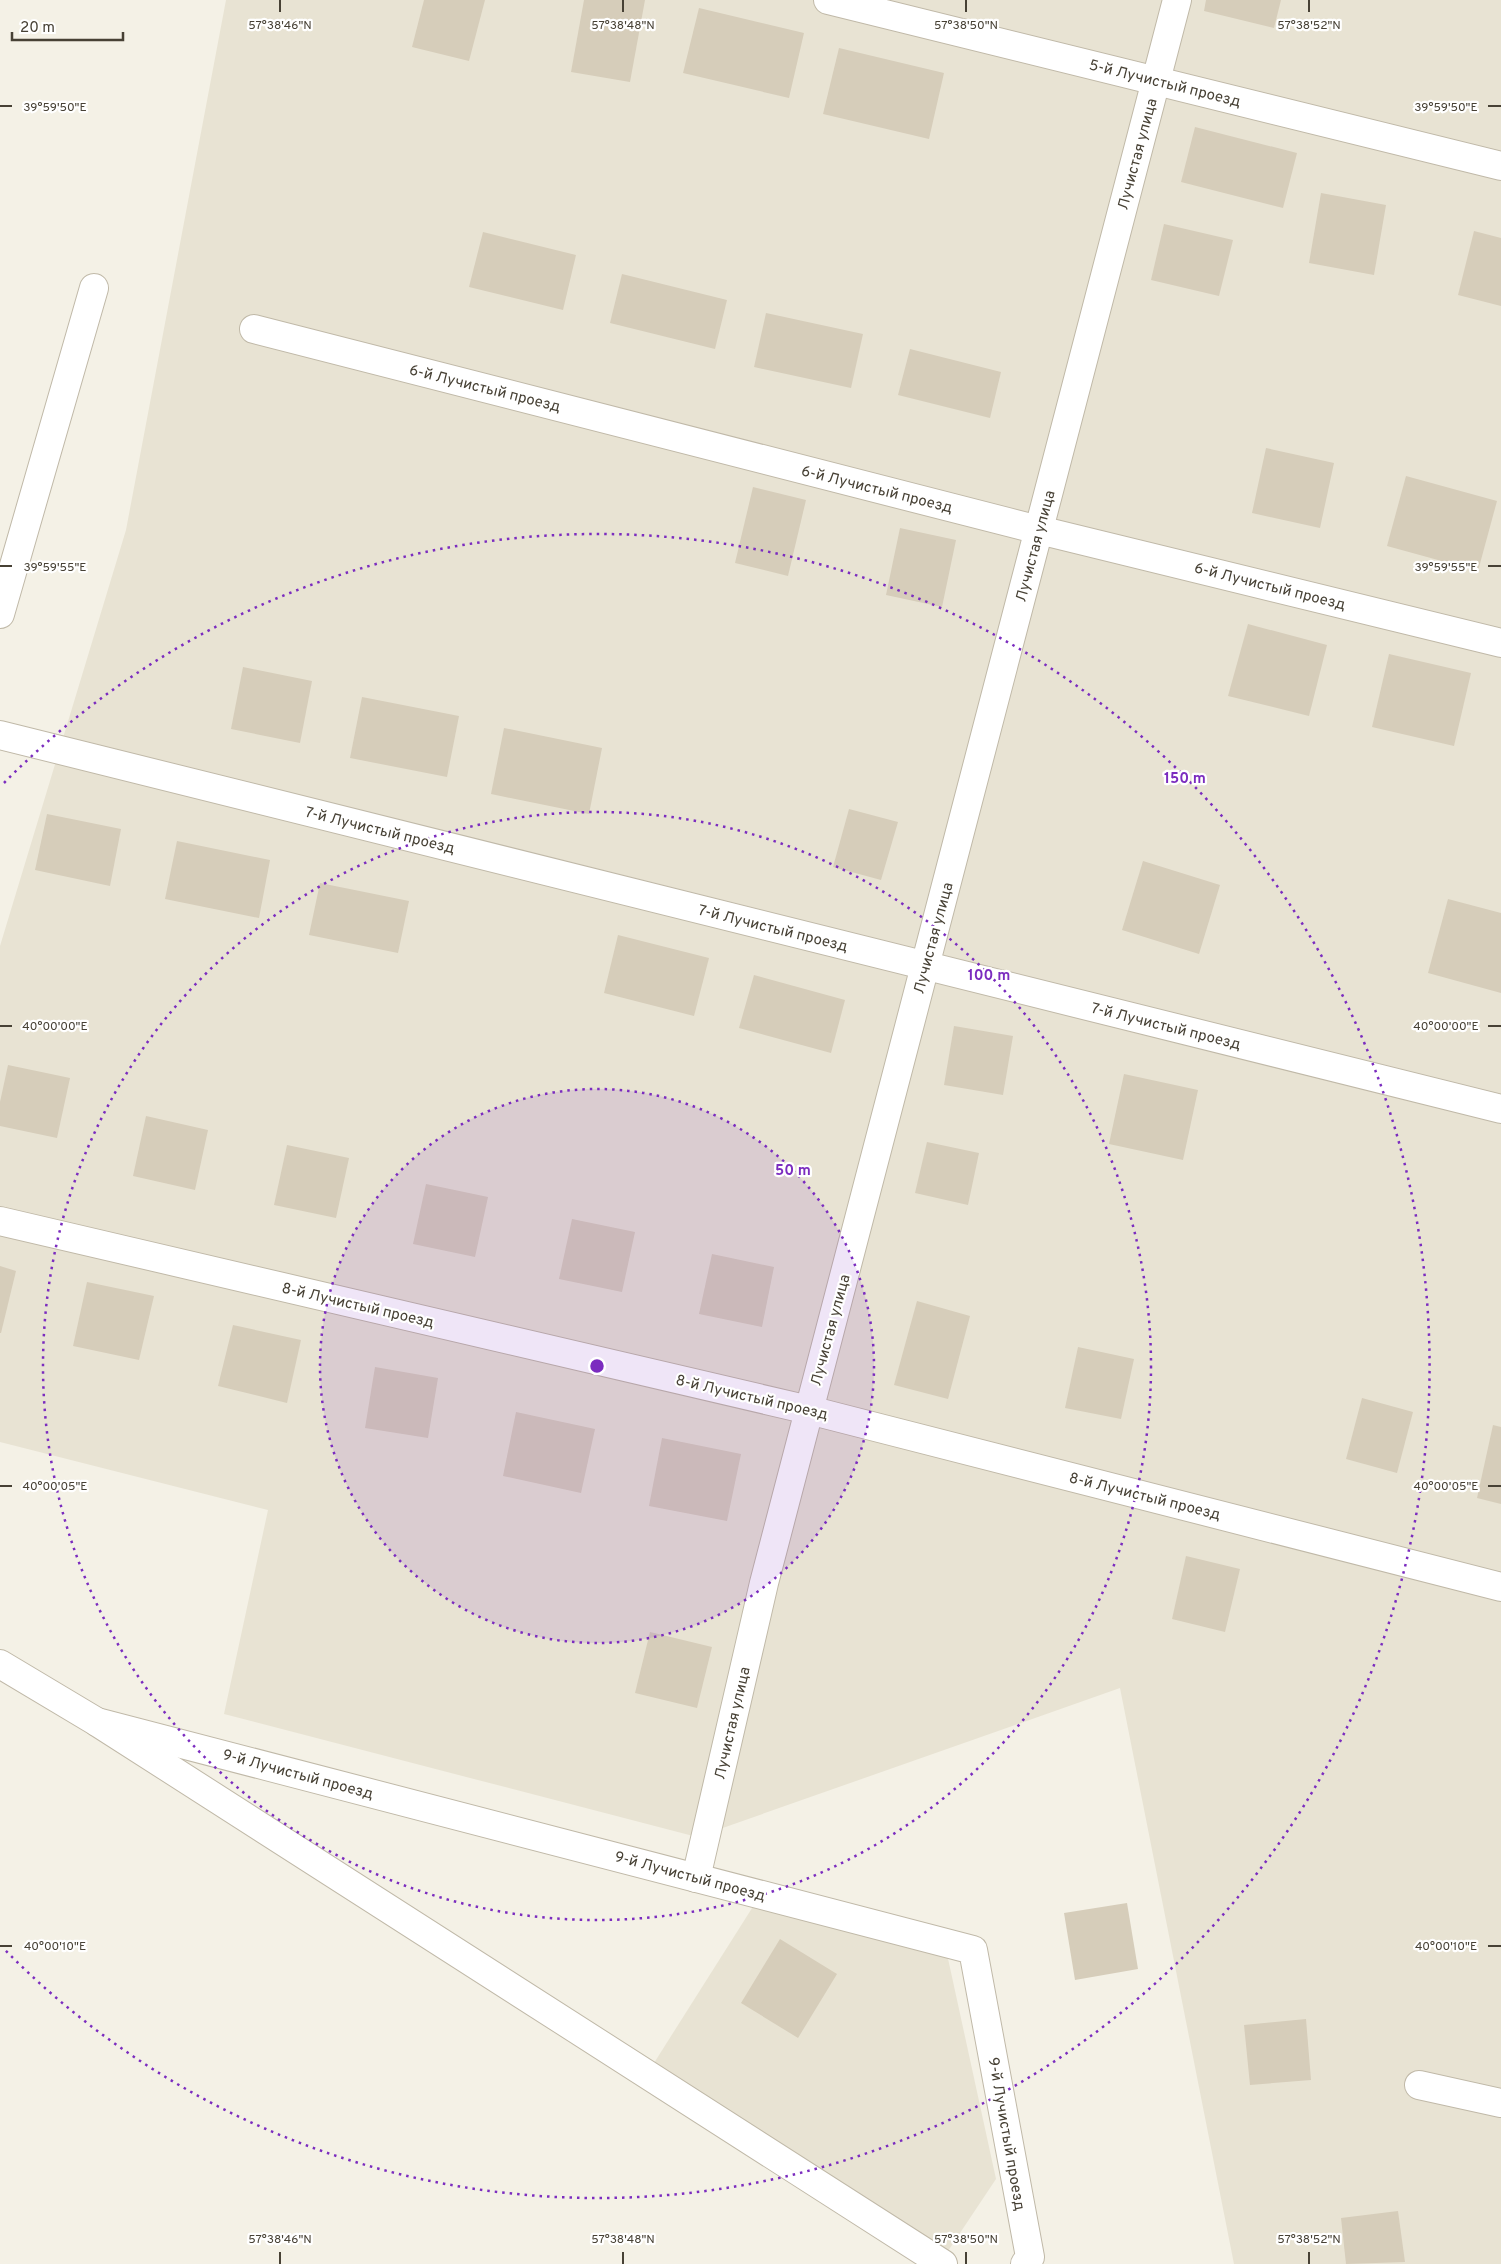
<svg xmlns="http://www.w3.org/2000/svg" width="1501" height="2264" font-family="Overpass,sans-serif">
<rect width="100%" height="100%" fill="#f4f1e6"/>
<!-- residential -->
<g fill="#e8e3d3">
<path d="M226,0h1275v2264h-267l-114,-576 -423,149 -473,-123 44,-204 -268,-68v-496l126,-416z"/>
<path d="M754,1905l193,49 49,225 -48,72 -294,-188z"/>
</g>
<!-- building -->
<g fill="#d6cdba">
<path d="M424,0h61l-16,61 -57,-14z"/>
<path d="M584,0h61l-15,82 -59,-10z"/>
<path d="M1206,0h75l-7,28 -70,-17z"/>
<path d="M699,8l105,25 -15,65 -106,-25z"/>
<path d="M839,48l105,25 -15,66 -106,-25z"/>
<path d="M1195,127l102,26 -14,55 -102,-26z"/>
<path d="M1321,193l65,12 -12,70 -65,-12z"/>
<path d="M1164,224l69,16 -14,56 -68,-16z"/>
<path d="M1474,231l27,7v68l-43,-11z"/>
<path d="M483,232l93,23 -13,55 -94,-23z"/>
<path d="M622,274l105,26 -12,49 -105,-26z"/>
<path d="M766,313l97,21 -12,54 -97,-21z"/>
<path d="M910,349l91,23 -11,46 -92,-23z"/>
<path d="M1266,448l68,15 -14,65 -68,-15z"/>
<path d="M1406,476l91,25 -19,70 -91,-25z"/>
<path d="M753,487l53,13 -18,76 -53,-13z"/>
<path d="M900,528l56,12 -14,67 -56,-12z"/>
<path d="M1248,624l79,21 -18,71 -81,-20z"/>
<path d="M1389,654l82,19 -17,73 -82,-19z"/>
<path d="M243,667l69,14 -12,62 -69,-14z"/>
<path d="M362,697l97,19 -12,61 -97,-19z"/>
<path d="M504,728l98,20 -13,66 -98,-20z"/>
<path d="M849,809l49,13 -17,58 -48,-13z"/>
<path d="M47,814l74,15 -11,57 -75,-16z"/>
<path d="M177,841l93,19 -11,58 -94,-19z"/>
<path d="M1143,861l77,24 -21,69 -77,-24z"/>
<path d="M320,883l89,18 -11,52 -89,-18z"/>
<path d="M1448,899l53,14v80l-73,-20z"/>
<path d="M618,935l91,23 -15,58 -90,-23z"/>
<path d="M754,975l91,25 -14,53 -92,-25z"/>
<path d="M954,1026l59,10 -10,59 -59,-10z"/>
<path d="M8,1065l62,13 -13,60 -57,-12v-24z"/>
<path d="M1124,1074l74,16 -15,70 -74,-16z"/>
<path d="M146,1116l62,14 -13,60 -62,-14z"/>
<path d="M927,1142l52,11 -11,52 -53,-12z"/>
<path d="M287,1145l62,13 -13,60 -62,-13z"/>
<path d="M426,1184l62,13 -13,60 -62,-13z"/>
<path d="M572,1219l63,13 -13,60 -63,-13z"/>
<path d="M712,1254l62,13 -12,60 -63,-13z"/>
<path d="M0,1266l16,5 -15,62h-1z"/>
<path d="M87,1282l67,14 -15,64 -66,-14z"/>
<path d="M917,1301l53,15 -22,83 -54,-14z"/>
<path d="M233,1325l68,15 -14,63 -69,-17z"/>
<path d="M1078,1347l56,12 -13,60 -56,-11z"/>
<path d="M375,1367l63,11 -10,60 -63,-10z"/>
<path d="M1362,1398l51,14 -16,61 -51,-14z"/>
<path d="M516,1412l79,17 -14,64 -78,-17z"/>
<path d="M1493,1425l8,2v77l-24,-6z"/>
<path d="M662,1438l79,16 -14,67 -78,-15z"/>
<path d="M1186,1556l54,13 -15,63 -53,-13z"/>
<path d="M650,1632l62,15 -15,61 -62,-15z"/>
<path d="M1127,1903l11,66 -63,11 -11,-67z"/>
<path d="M780,1939l57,35 -39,64 -57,-35z"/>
<path d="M1306,2019l5,61 -61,5 -6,-60z"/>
<path d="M1398,2211l7,51 -59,2 -5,-46z"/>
</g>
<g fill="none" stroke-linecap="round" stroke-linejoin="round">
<defs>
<g id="minor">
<path d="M828,0l673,166"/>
<path d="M254,329l785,201 462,113"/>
<path d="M0,614l94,-326"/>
<path d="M0,735l1501,374"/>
<path d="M0,1221l809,189 692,177"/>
<path d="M0,1664l97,58 846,542"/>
<path d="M97,1722l876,228 57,307 -5,7"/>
<path d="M696,1878l68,-295 413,-1583"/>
<path d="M1419,2085l82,18"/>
</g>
</defs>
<!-- minor casing -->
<use href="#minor" stroke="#c0b9a8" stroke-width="30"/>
<!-- minor -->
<use href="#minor" stroke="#fff" stroke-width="28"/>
</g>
<!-- ticks -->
<path fill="none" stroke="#474135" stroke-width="2" d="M280,0v12M623,0v12M966,0v12M1309,0v12M0,106h12M1488,106h13M0,566h12M1488,566h13M0,1026h12M1488,1026h13M0,1486h12M1488,1486h13M0,1946h12M1488,1946h13M280,2252v12M623,2252v12M966,2252v12M1309,2252v12"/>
<!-- distance rings -->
<circle cx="597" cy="1366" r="277" fill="#7b2cbf" fill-opacity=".12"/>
<g fill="none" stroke="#7b2cbf" stroke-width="2.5" stroke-dasharray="2.5 5">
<circle cx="597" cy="1366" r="277"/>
<circle cx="597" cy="1366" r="554"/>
<path d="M4 783A832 832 0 1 1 4 1949"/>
</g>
<g text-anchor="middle" stroke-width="4.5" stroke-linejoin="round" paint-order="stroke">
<!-- street labels -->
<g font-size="15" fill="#474135" stroke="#fff">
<text transform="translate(1165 83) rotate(14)" y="5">5-й Лучистый проезд</text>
<text transform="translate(1137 154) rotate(-75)" y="5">Лучистая улица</text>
<text transform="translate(485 388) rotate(14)" y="5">6-й Лучистый проезд</text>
<text transform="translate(877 489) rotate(14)" y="5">6-й Лучистый проезд</text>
<text transform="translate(1035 546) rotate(-75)" y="5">Лучистая улица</text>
<text transform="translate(1270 586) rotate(14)" y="5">6-й Лучистый проезд</text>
<text transform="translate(380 830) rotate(14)" y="5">7-й Лучистый проезд</text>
<text transform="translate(773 928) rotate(14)" y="5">7-й Лучистый проезд</text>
<text transform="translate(933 938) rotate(-75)" y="5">Лучистая улица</text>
<text transform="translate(1166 1026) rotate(14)" y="5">7-й Лучистый проезд</text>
<text transform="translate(358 1305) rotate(13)" y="5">8-й Лучистый проезд</text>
<text transform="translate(830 1330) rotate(-75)" y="5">Лучистая улица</text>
<text transform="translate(752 1397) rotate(13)" y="5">8-й Лучистый проезд</text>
<text transform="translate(1145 1496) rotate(14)" y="5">8-й Лучистый проезд</text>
<text transform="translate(732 1723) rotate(-77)" y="5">Лучистая улица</text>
<text transform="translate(298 1774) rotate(15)" y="5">9-й Лучистый проезд</text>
<text transform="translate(690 1876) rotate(15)" y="5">9-й Лучистый проезд</text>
<text transform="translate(1007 2134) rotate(80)" y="5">9-й Лучистый проезд</text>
</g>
</g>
<g font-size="12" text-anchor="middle" fill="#474135" stroke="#fff" stroke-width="4.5" stroke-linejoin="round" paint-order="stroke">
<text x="280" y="29">57°38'46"N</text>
<text x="623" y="29">57°38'48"N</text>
<text x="966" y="29">57°38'50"N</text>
<text x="1309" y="29">57°38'52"N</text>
<text x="1446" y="111">39°59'50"E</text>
<text x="55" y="111">39°59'50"E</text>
<text x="1446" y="571">39°59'55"E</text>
<text x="55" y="571">39°59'55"E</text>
<text x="1446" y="1030">40°00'00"E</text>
<text x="55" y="1030">40°00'00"E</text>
<text x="55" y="1490">40°00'05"E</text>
<text x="1446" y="1490">40°00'05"E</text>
<text x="1446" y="1950">40°00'10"E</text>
<text x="55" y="1950">40°00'10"E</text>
<text x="280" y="2243">57°38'46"N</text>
<text x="623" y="2243">57°38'48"N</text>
<text x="966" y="2243">57°38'50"N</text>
<text x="1309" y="2243">57°38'52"N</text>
</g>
<circle cx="597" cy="1366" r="8" fill="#7b2cbf" stroke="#fff" stroke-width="2.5"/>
<g font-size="15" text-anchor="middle" font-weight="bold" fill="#7b2cbf" stroke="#fff" stroke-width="4.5" stroke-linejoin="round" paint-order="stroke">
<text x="1185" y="783">150 m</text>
<text x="989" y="980">100 m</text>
<text x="793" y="1175">50 m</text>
</g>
<!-- scale -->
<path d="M12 32v8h111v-8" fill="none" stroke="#474135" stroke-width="2.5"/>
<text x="20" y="32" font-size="15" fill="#474135" stroke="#ffffff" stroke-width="4" paint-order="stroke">20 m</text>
</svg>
